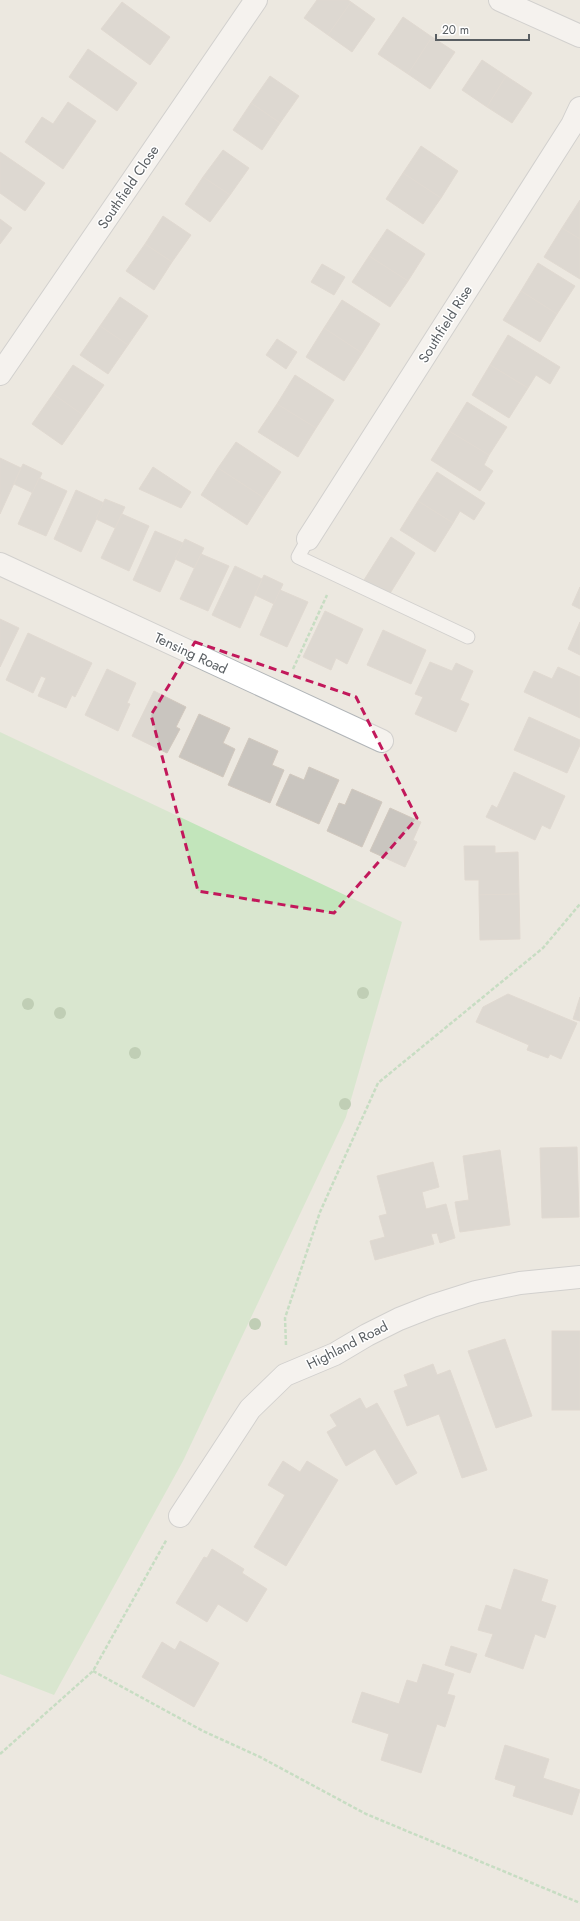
<svg xmlns="http://www.w3.org/2000/svg" width="580" height="1921" font-family="Jost,sans-serif">
<rect width="100%" height="100%" fill="#ece8e0"/>
<!-- green -->
<path fill="#c2e5bb" d="M0,732l402,190 -56,195 -163,344 -129,234 -54,-21z"/>
<!-- building -->
<g fill="#c9c5bf" stroke="#d1c8be">
<path d="M317,0h31l3,2 -23,33 -24,-17z"/>
<path d="M122,2l48,35 -20,28 -49,-36z"/>
<path d="M351,2l24,17 -23,33 -24,-17z"/>
<path d="M403,17l29,20 -24,37 -30,-20z"/>
<path d="M432,37l23,15 -25,37 -22,-15z"/>
<path d="M88,49l49,34 -20,28 -48,-34z"/>
<path d="M482,60l24,16 -19,31 -25,-17z"/>
<path d="M270,76l29,20 -19,27 -29,-20z"/>
<path d="M506,76l26,17 -20,30 -25,-16z"/>
<path d="M68,102l28,19 -33,48 -38,-27 17,-25 11,7z"/>
<path d="M251,103l29,20 -18,27 -29,-20z"/>
<path d="M421,146l37,25 -17,27 -38,-25z"/>
<path d="M223,150l26,18 -19,27 -27,-18z"/>
<path d="M0,152l45,31 -20,28 -25,-18z"/>
<path d="M403,173l38,25 -18,26 -37,-25z"/>
<path d="M203,177l27,18 -20,27 -25,-18z"/>
<path d="M580,200v39l-18,-11z"/>
<path d="M163,216l28,19 -19,27 -27,-18z"/>
<path d="M0,219l12,9 -12,16z"/>
<path d="M562,228l18,11v40l-36,-22z"/>
<path d="M387,229l38,25 -17,27 -39,-25z"/>
<path d="M145,244l27,18 -18,28 -28,-19z"/>
<path d="M369,256l39,25 -18,26 -38,-25z"/>
<path d="M538,263l37,23 -18,28 -36,-23z"/>
<path d="M322,264l23,13 -11,18 -23,-13z"/>
<path d="M521,291l36,23 -17,28 -37,-22z"/>
<path d="M120,297l28,19 -20,29 -28,-19z"/>
<path d="M342,300l38,24 -18,29 -38,-25z"/>
<path d="M100,326l28,19 -20,29 -28,-19z"/>
<path d="M324,328l38,25 -18,28 -38,-24z"/>
<path d="M508,335l52,32 -10,17 -14,-9 -8,13 -38,-23z"/>
<path d="M277,339l20,13 -11,17 -20,-14z"/>
<path d="M73,365l31,20 -21,30 -30,-21z"/>
<path d="M490,365l38,23 -19,30 -37,-23z"/>
<path d="M295,375l39,25 -18,28 -39,-24z"/>
<path d="M53,394l30,21 -21,30 -30,-21z"/>
<path d="M467,402l40,25 -18,28 -40,-24z"/>
<path d="M277,404l39,24 -18,29 -40,-25z"/>
<path d="M449,431l40,24 -5,10 9,6 -13,20 -49,-31z"/>
<path d="M236,442l45,30 -17,26 -46,-30z"/>
<path d="M0,458l21,10 -21,46z"/>
<path d="M23,464l19,9 -9,20 -19,-9z"/>
<path d="M153,467l38,25 -10,16 -42,-19z"/>
<path d="M218,468l46,30 -17,27 -46,-30z"/>
<path d="M437,472l48,31 -11,17 -14,-9 -7,12 -35,-22z"/>
<path d="M39,478l28,13 -21,45 -28,-12z"/>
<path d="M76,490l28,13 -23,49 -27,-13z"/>
<path d="M105,499l20,8 -10,21 -19,-9z"/>
<path d="M418,501l35,22 -18,29 -35,-22z"/>
<path d="M122,514l27,12 -20,45 -28,-13z"/>
<path d="M155,531l28,12 -23,49 -27,-12z"/>
<path d="M391,537l24,16 -26,42 -25,-15z"/>
<path d="M185,539l19,9 -10,20 -19,-9z"/>
<path d="M201,554l28,12 -21,45 -28,-12z"/>
<path d="M235,566l27,13 -22,49 -28,-13z"/>
<path d="M264,575l19,9 -9,20 -19,-9z"/>
<path d="M580,587v22l-8,-4z"/>
<path d="M280,590l28,12 -21,45 -27,-12z"/>
<path d="M325,611l38,18 -16,35 -11,-6 -5,12 -28,-13z"/>
<path d="M0,619l19,9 -19,39z"/>
<path d="M580,622v33l-12,-6z"/>
<path d="M383,630l43,20 -15,34 -44,-19z"/>
<path d="M28,633l64,30 -17,34 -3,-2 -6,13 -28,-12 8,-18 -5,-2 -8,17 -27,-13z"/>
<path d="M430,662l22,9 4,-8 17,8 -13,29 9,4 -13,28 -41,-18 8,-17 -8,-3z"/>
<path d="M558,667l22,10v41l-56,-26 10,-21 18,8z"/>
<path d="M107,669l29,14 -9,20 3,1 -12,27 -33,-16z"/>
<path d="M154,691l32,16 -10,20 4,2 -13,24 -35,-17z"/>
<path d="M199,714l31,14 -7,15 12,6 -12,28 -44,-20z"/>
<path d="M529,717l51,23v5l-13,28 -53,-23z"/>
<path d="M249,738l29,13 -6,14 12,5 -14,33 -42,-18z"/>
<path d="M309,767l30,13 -20,44 -43,-19 14,-31 14,6z"/>
<path d="M514,772l51,24 -15,33 -8,-4 -7,15 -49,-23 6,-12 5,3z"/>
<path d="M352,789l30,13 -20,45 -35,-16 12,-28 6,2z"/>
<path d="M390,808l31,14 -8,18 4,2 -12,25 -35,-16z"/>
<path d="M464,846h31v7l23,-1 1,42 -40,1v-15h-14z"/>
<path d="M519,894l1,45 -40,1 -1,-45z"/>
<path d="M508,994l69,29 -16,36 -11,-5 -2,4 -21,-8 2,-5 -53,-23 7,-15z"/>
<path d="M580,997v24l-7,-2z"/>
<path d="M577,1147l2,70 -37,1 -2,-70z"/>
<path d="M500,1150l10,75 -50,7 -5,-30 14,-2 -6,-44z"/>
<path d="M433,1162l6,25 -17,5 4,17 20,-5 9,34 -15,5 -3,-10 -6,1 3,10 -59,16 -5,-19 15,-4 -6,-21 8,-2 -10,-38z"/>
<rect x="552" y="1331" width="28" height="79"/>
<path d="M505,1339l27,77 -36,12 -28,-77z"/>
<path d="M433,1364l4,11 13,-5 37,100 -25,8 -23,-64 -32,12 -13,-35 14,-5 -4,-11z"/>
<path d="M360,1398l6,11 11,-6 40,70 -21,12 -21,-36 -29,17 -19,-34 10,-6 -7,-11z"/>
<path d="M283,1461l17,11 7,-11 31,19 -52,86 -32,-19 31,-52 -17,-10z"/>
<path d="M212,1549l32,20 -2,4 25,16 -20,33 -29,-18 -11,18 -31,-19 28,-46 3,1z"/>
<path d="M514,1569l34,11 -7,21 15,5 -11,32 -10,-4 -12,35 -38,-13 8,-22 -15,-4 8,-25 15,5z"/>
<path d="M180,1641l39,22 -25,44 -52,-30 20,-35 13,8z"/>
<path d="M451,1646l26,8 -7,19 -25,-8z"/>
<path d="M423,1664l31,10 -7,20 8,2 -10,31 -8,-3 -16,49 -40,-13 8,-26 -37,-12 10,-30 37,12 8,-24 10,3z"/>
<path d="M505,1745l44,14 -6,19 37,12 -8,25 -59,-19 3,-10 -21,-7z"/>
</g>
<g fill="none" stroke-linecap="round" stroke-linejoin="round">
<defs>
<path id="service" d="M308,539l-10,18 170,80"/>
<g id="minor">
<path d="M500,0l80,36"/>
<path d="M0,374l256,-374"/>
<path d="M308,539l264,-414 8,-17"/>
<path d="M0,564l382,177"/>
<path d="M180,1516l70,-107 35,-34 50,-21 32,-19 32,-16 33,-13 44,-14 44,-9 60,-6"/>
</g>
</defs>
<!-- service casing -->
<use href="#service" stroke="#b1b5b8" stroke-width="15"/>
<!-- minor casing -->
<use href="#minor" stroke="#b1b5b8" stroke-width="24"/>
<!-- path -->
<g stroke="#9ad09f" stroke-width="2.5" stroke-dasharray="4 2" stroke-linecap="butt">
<path d="M293,669l34,-74"/>
<path d="M286,1345l-1,-27 35,-106 58,-129 165,-135 37,-44"/>
<path d="M93,1671l110,60 57,26 106,57 214,89"/>
<path d="M0,1754l93,-83 74,-132"/>
</g>
<!-- service -->
<use href="#service" stroke="#fff" stroke-width="13"/>
<!-- minor -->
<use href="#minor" stroke="#fff" stroke-width="22"/>
</g>
<!-- trees -->
<g fill="#8aaf80">
<circle cx="363" cy="993" r="6"/>
<circle cx="28" cy="1004" r="6"/>
<circle cx="60" cy="1013" r="6"/>
<circle cx="135" cy="1053" r="6"/>
<circle cx="345" cy="1104" r="6"/>
<circle cx="255" cy="1324" r="6"/>
</g>
<!-- marked area -->
<path d="M0 0H580V1921H0ZM195,642l161,55 61,121 -83,95 -136,-22 -47,-176z" fill="#ece8e0" fill-opacity=".55" fill-rule="evenodd"/>
<path fill="none" stroke="#c2185b" stroke-width="3" stroke-dasharray="8 5" stroke-linejoin="round" d="M195,642l161,55 61,121 -83,95 -136,-22 -47,-176z"/>
<g text-anchor="middle" stroke-width="3" stroke-linejoin="round" paint-order="stroke">
<!-- street labels -->
<g font-size="14" fill="#595e62" stroke="#fff">
<text transform="translate(128 187) rotate(-56)" y="5">Southfield Close</text>
<text transform="translate(445 324) rotate(-58)" y="5">Southfield Rise</text>
<text transform="translate(191 653) rotate(25)" y="5">Tensing Road</text>
<text transform="translate(347 1345) rotate(-27)" y="5">Highland Road</text>
</g>
</g>
<!-- scale -->
<path d="M436 34v6h93v-6" fill="none" stroke="#595e62" stroke-width="2"/>
<text x="442" y="34" font-size="12" fill="#595e62" stroke="#ffffff" stroke-width="3" paint-order="stroke">20 m</text>
</svg>
